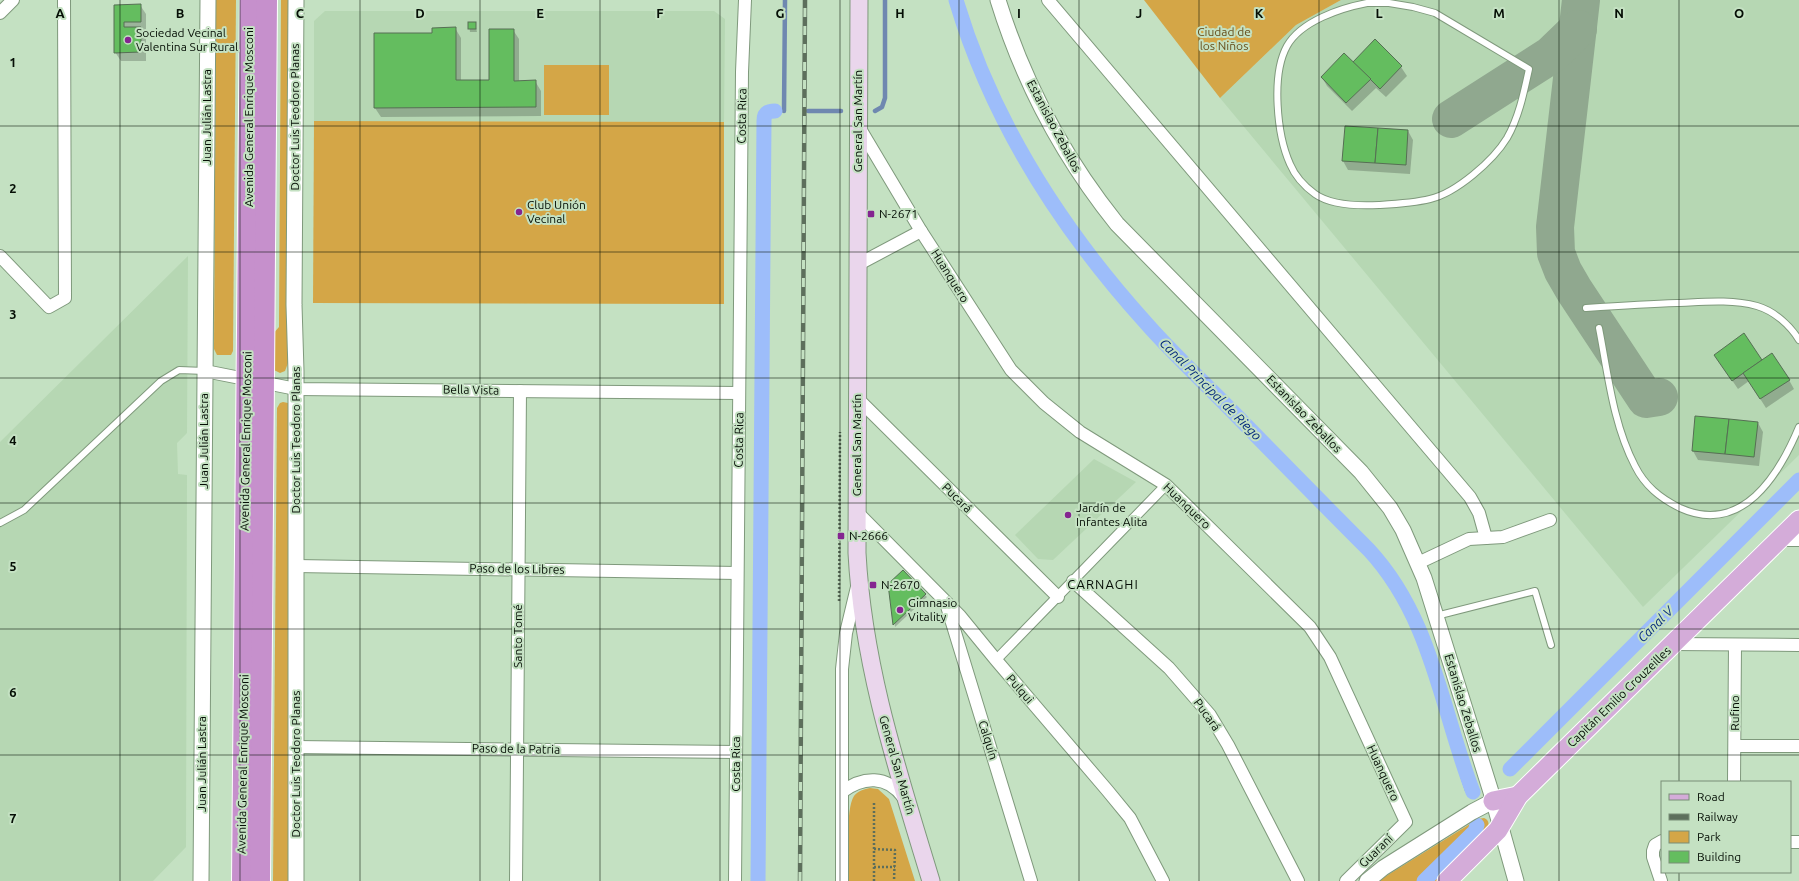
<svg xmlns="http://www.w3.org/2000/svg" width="1799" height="881" font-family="Ubuntu,sans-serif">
<rect width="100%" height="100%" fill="#c4e1c2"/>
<!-- built -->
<g fill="#b6d7b3">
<path d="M1341,0h458v455l-156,152 -423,-509 76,-73z"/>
<path d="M325,11h389l11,8 -1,103 -410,-1v-100z"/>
<path d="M188,256l-1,177 -10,10 1,31 9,1 -1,372 -33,34h-153v-439z"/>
<path d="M1094,459l42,23 -83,78 -15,-1 -23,-24z"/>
</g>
<!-- green -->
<g fill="#d4a647">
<path d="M216,0h20l-3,351 -2,4h-14l-3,-6z"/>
<path d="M281,0h9l-2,363 -3,8 -5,2 -6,-3 -2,-35 7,-8z"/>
<path d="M1144,0h197l-45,25 -76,73z"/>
<rect x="544" y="65" width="65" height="50"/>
<path d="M314,121l410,1v182l-411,-1z"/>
<path d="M283,402l5,1 1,2v476h-16l4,-473 3,-5z"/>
<path d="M870,788l8,1 11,10 26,82h-66c0,-18 -4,-72 5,-85 4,-5 10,-7 16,-8z"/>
<path d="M1484,818c6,2 5,8 3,14l-50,49h-59l100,-62z"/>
</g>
<!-- shadow -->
<g fill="#0003">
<path d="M140,5l6,9v17h-4l4,6v24h-25l-6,-9v-46z"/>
<path d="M469,23h6l2,9h-7z"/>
<path d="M455,28l6,10v43h29l23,-51 6,9v43l16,-1 6,10v25l-160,1 -6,-9 58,-74z"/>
<path d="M1375,41l26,26 6,9 -21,21 -10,-9 -24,23 -25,-25 -5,-9 31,-14z"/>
<path d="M1408,131l5,9 -3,34 -62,-4 -5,-9z"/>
<path d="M1721,364l68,16 5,9 -28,19 -17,-27 -11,8z"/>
<path d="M1758,423l5,9 -4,34 -61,-6 -5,-9z"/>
<path d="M889,584l36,11 2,2 -32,30z"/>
</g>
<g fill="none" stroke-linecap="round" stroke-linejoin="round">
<!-- stream -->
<g stroke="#6f88b0" stroke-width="4.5">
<path d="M784,111l1,-111"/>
<path d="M808,111h33"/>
<path d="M875,111l7,-4 3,-9v-98"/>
<path d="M1466,772l-3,6 4,12"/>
</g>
<!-- canal -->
<g stroke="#9dbdfa" stroke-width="15">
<path d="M956,0c36,121 106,230 190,323 28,32 59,60 88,90 45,46 90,92 135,137 63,68 72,159 104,242"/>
<path d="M1510,769l289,-289"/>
<path d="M758,881l6,-760c0,-8 4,-10 11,-10"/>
<path d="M1424,881l51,-50 2,-6"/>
</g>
<!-- taxiway -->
<g stroke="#90a88f" stroke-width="38">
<path d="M1581,0l-26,227 1,26 7,18 11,19 72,109 13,-2"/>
<path d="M1451,119l100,-64 27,-26"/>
</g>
</g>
<!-- building -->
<g fill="#64bd5f" stroke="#566f54">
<path d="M141,4v18h-17v5h17v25l-27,1v-48z"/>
<rect x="468" y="22" width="8" height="7"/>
<path d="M456,27v53h33v-51h25v52l22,-1v27l-162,1v-75h58v-5z"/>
<path d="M1375,39l27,27 -22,23 -27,-27z"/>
<path d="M1344,53l27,26 -25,24 -25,-26z"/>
<path d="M1345,126l33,2 -3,35 -33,-2z"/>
<path d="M1378,128l30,2 -2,35 -31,-2z"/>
<path d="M1744,333l18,27 -30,21 -18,-26z"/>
<path d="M1772,353l18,27 -30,19 -17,-26z"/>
<path d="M1695,416l34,3 -4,35 -33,-3z"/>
<path d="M1729,419l29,3 -4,35 -29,-3z"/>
<path d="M903,570l23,24 -33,31 -5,-41z"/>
</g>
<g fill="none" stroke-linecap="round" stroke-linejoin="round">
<defs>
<g id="service">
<path d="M1367,3h22l24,4 22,6 94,56c-5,23 -10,48 -22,69 -14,23 -51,55 -77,61 -16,4 -34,5 -51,6 -20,1 -47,1 -64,-11 -11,-8 -20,-18 -25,-30 -13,-29 -19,-89 -3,-118 14,-25 54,-38 80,-43z"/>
<path d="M1586,308c30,-2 61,-4 91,-5 26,-1 54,-4 80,3 17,5 33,19 42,34"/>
<path d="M1599,328c9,46 14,96 36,138 10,20 25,32 45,42 62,28 99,-33 119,-81"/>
<path d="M0,523l24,-13 137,-129 18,-11 26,1"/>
<path d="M1436,616l99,-25 16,54"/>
</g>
<path id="pedestrian" d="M996,660l170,-175"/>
<g id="minor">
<path d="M1048,0l422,497 9,16 7,25"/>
<path d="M0,13l13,-13"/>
<path d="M859,127l62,104 90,139 33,33 36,29 86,53 144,142 20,30 76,165 -60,59"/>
<path d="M0,256l49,51 16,-9 -1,-298"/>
<path d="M857,265l64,-34"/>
<path d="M205,371l91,18 443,4"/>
<path d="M857,398l201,199"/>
<path d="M857,512l103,104 36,44 111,130 23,28 33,63"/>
<path d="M1779,540h20"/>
<path d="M1418,563l51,-24 34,-2 47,-17"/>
<path d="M296,566l441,7"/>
<path d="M1073,581l96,87 41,47 18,30 70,136"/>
<path d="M946,603l85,278"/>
<path d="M1673,644l126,1"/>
<path d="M1735,746h64"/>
<path d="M296,747l440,5"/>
<path d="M1734,782l1,-137"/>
<path d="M842,792c21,-16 45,-17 61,5"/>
<path d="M1790,842h9"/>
<path d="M516,881l4,-490"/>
<path d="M735,881l7,-809 3,-72"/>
<path d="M842,881v-212l4,-36 11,-46"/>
<path d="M1661,881l-8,-24v-6l2,-6 7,-4"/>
</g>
<g id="tertiary">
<path d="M296,0l-2,305 2,66v510"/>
<path d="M998,0c25,81 66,158 119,224l244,248 29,36 13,22 21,48 67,214 25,89"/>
<path d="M201,881l7,-881"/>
<path d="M1367,881l16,-13 89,-56 21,-11"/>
</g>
<path id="secondary" d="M859,0l-2,553c6,114 41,219 74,328"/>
<g id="primary">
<path d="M1493,801l25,-5"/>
<path d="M1447,881l51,-51 20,-34 281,-276"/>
</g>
<g id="trunk">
<path d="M242,881l8,-881"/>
<path d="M260,881l7,-881"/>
</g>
</defs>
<!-- service casing -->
<use href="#service" stroke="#7f997c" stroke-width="8"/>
<!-- pedestrian casing -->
<use href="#pedestrian" stroke="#7f997c" stroke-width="11"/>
<!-- minor casing -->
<use href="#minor" stroke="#7f997c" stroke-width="14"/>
<!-- tertiary casing -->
<use href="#tertiary" stroke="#7f997c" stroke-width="17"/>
<!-- secondary casing -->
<use href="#secondary" stroke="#7f997c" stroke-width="19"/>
<!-- primary casing -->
<use href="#primary" stroke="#fff" stroke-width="21"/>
<!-- trunk casing -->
<use href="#trunk" stroke="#fff" stroke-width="22"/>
<!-- path -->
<g stroke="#5c6e5b" stroke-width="2.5" stroke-dasharray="2 2" stroke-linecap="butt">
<path d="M839,601l1,-169"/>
<path d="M874,849l21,1 -1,31"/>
<path d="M874,867h21"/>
<path d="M874,881v-78"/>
</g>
<!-- service -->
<use href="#service" stroke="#fff" stroke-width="6"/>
<!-- pedestrian -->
<use href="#pedestrian" stroke="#fff" stroke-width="9"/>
<!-- minor -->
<use href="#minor" stroke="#fff" stroke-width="12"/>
<!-- tertiary -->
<use href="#tertiary" stroke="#fff" stroke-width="15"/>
<!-- secondary -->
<use href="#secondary" stroke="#ead6ec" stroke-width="17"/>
<!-- primary -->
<use href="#primary" stroke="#d4acd9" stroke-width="19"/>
<!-- trunk -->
<use href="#trunk" stroke="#c690cc" stroke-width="20"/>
<defs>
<path id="rail" d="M800,881l5,-881"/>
</defs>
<!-- rail casing -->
<use href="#rail" stroke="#5d6f5c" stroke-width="4.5"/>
<!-- rail -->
<use href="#rail" stroke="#c4e1c2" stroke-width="3" stroke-dasharray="9" stroke-linecap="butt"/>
</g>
<!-- grid -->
<path fill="none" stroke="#050e05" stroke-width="1" stroke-opacity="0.55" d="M120,0v881M240,0v881M360,0v881M480,0v881M600,0v881M720,0v881M840,0v881M959,0v881M1079,0v881M1199,0v881M1319,0v881M1439,0v881M1559,0v881M1679,0v782M0,126h1799M0,252h1799M0,378h1799M0,503h1799M0,629h1799M0,755h1799M1679,872v9"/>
<!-- markers -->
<g fill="#842590" stroke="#c4e1c2" stroke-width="1.5">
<circle cx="128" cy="40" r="4"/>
<circle cx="519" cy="212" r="4"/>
<rect x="867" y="210" width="8" height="8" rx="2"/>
<circle cx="1068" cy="515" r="4"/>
<rect x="837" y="532" width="8" height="8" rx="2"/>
<rect x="869" y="581" width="8" height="8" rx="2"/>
<circle cx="900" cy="610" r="4"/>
</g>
<g text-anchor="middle" stroke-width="4" stroke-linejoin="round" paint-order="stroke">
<!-- park labels -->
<g font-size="12" fill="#674f1c" stroke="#c4e1c2">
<text x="1224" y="36">Ciudad de<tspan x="1224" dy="14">los Niños</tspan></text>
</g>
<!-- poi labels -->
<g font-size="12" fill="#050e05" stroke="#c4e1c2" text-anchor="start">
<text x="136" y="37">Sociedad Vecinal<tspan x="136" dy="14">Valentina Sur Rural</tspan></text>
<text x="527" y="209">Club Unión<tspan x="527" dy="14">Vecinal</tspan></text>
<text x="879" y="218">N-2671</text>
<text x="1076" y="512">Jardín de<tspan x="1076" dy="14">Infantes Alita</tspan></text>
<text x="849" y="540">N-2666</text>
<text x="881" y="589">N-2670</text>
<text x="908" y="607">Gimnasio<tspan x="908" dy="14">Vitality</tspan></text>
</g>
<!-- street labels -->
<g font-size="12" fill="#050e05" stroke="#c4e1c2">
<text transform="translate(742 116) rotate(-89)" y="4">Costa Rica</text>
<text transform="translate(207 117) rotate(-90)" y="4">Juan Julián Lastra</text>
<text transform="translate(249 117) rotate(-90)" y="4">Avenida General Enrique Mosconi</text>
<text transform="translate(295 117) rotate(-90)" y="4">Doctor Luis Teodoro Planas</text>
<text transform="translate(858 121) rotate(-90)" y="4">General San Martín</text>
<text transform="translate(1054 126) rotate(62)" y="4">Estanislao Zeballos</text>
<text transform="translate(950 276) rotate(58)" y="4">Huanquero</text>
<text transform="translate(471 390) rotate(1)" y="4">Bella Vista</text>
<text transform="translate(1304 414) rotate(46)" y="4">Estanislao Zeballos</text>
<text transform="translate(296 440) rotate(-90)" y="4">Doctor Luis Teodoro Planas</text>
<text transform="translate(739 440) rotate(-89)" y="4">Costa Rica</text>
<text transform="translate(204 441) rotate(-90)" y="4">Juan Julián Lastra</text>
<text transform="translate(246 441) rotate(-89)" y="4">Avenida General Enrique Mosconi</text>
<text transform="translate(857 445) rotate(-90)" y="4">General San Martín</text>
<text transform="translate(957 498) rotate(45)" y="4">Pucará</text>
<text transform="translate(1187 506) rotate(44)" y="4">Huanquero</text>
<text transform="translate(517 569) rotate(1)" y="4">Paso de los Libres</text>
<text transform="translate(518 636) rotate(-90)" y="4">Santo Tomé</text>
<text transform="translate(1020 689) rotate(49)" y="4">Pulqui</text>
<text transform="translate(1619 697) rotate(-44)" y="4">Capitán Emilio Crouzeilles</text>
<text transform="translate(1463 703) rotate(73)" y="4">Estanislao Zeballos</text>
<text transform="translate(1735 713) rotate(-90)" y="4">Rufino</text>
<text transform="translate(1207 715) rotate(54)" y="4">Pucará</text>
<text transform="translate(988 740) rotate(73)" y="4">Calquín</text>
<text transform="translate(516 749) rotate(1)" y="4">Paso de la Patria</text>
<text transform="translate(202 764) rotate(-90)" y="4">Juan Julián Lastra</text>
<text transform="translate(243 764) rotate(-89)" y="4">Avenida General Enrique Mosconi</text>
<text transform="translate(296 764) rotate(-90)" y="4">Doctor Luis Teodoro Planas</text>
<text transform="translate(736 764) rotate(-90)" y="4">Costa Rica</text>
<text transform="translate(897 765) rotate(74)" y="4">General San Martín</text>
<text transform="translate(1383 773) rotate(65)" y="4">Huanquero</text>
<text transform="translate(1376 851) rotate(-44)" y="4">Guaraní</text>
</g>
<!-- water labels -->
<g font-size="13" font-style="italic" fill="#03287d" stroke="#c4e1c2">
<text transform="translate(1211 389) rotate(45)" y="5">Canal Principal de Riego</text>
<text transform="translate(1655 624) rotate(-45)" y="5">Canal V</text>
</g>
<!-- neighbourhood labels -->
<g font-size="13" letter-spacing="1" fill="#050e05" stroke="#c4e1c2">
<text x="1103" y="589">CARNAGHI</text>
</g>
</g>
<g font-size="13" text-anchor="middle" font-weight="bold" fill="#050e05" stroke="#c4e1c2" stroke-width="4" stroke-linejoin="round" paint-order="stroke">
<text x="60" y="18">A</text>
<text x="180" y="18">B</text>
<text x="300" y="18">C</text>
<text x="420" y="18">D</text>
<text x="540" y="18">E</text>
<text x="660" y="18">F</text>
<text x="780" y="18">G</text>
<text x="900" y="18">H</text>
<text x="1019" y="18">I</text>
<text x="1139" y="18">J</text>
<text x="1259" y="18">K</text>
<text x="1379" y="18">L</text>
<text x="1499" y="18">M</text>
<text x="1619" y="18">N</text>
<text x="1739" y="18">O</text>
<text x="13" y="67">1</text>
<text x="13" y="193">2</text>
<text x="13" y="319">3</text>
<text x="13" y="445">4</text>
<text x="13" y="571">5</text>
<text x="13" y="697">6</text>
<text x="13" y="823">7</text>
</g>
<!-- legend -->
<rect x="1661" y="781" width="130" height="92" fill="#c4e1c2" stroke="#788d76"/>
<rect x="1669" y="794" width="20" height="6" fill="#d4acd9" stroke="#788d76"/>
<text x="1697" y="801" font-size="12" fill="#050e05">Road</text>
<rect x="1669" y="814" width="20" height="6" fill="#5d6f5c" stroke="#788d76"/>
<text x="1697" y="821" font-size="12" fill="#050e05">Railway</text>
<rect x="1669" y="831" width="20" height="12" fill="#d4a647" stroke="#788d76"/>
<text x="1697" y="841" font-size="12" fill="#050e05">Park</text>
<rect x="1669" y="851" width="20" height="12" fill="#64bd5f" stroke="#788d76"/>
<text x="1697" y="861" font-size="12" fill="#050e05">Building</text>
</svg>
